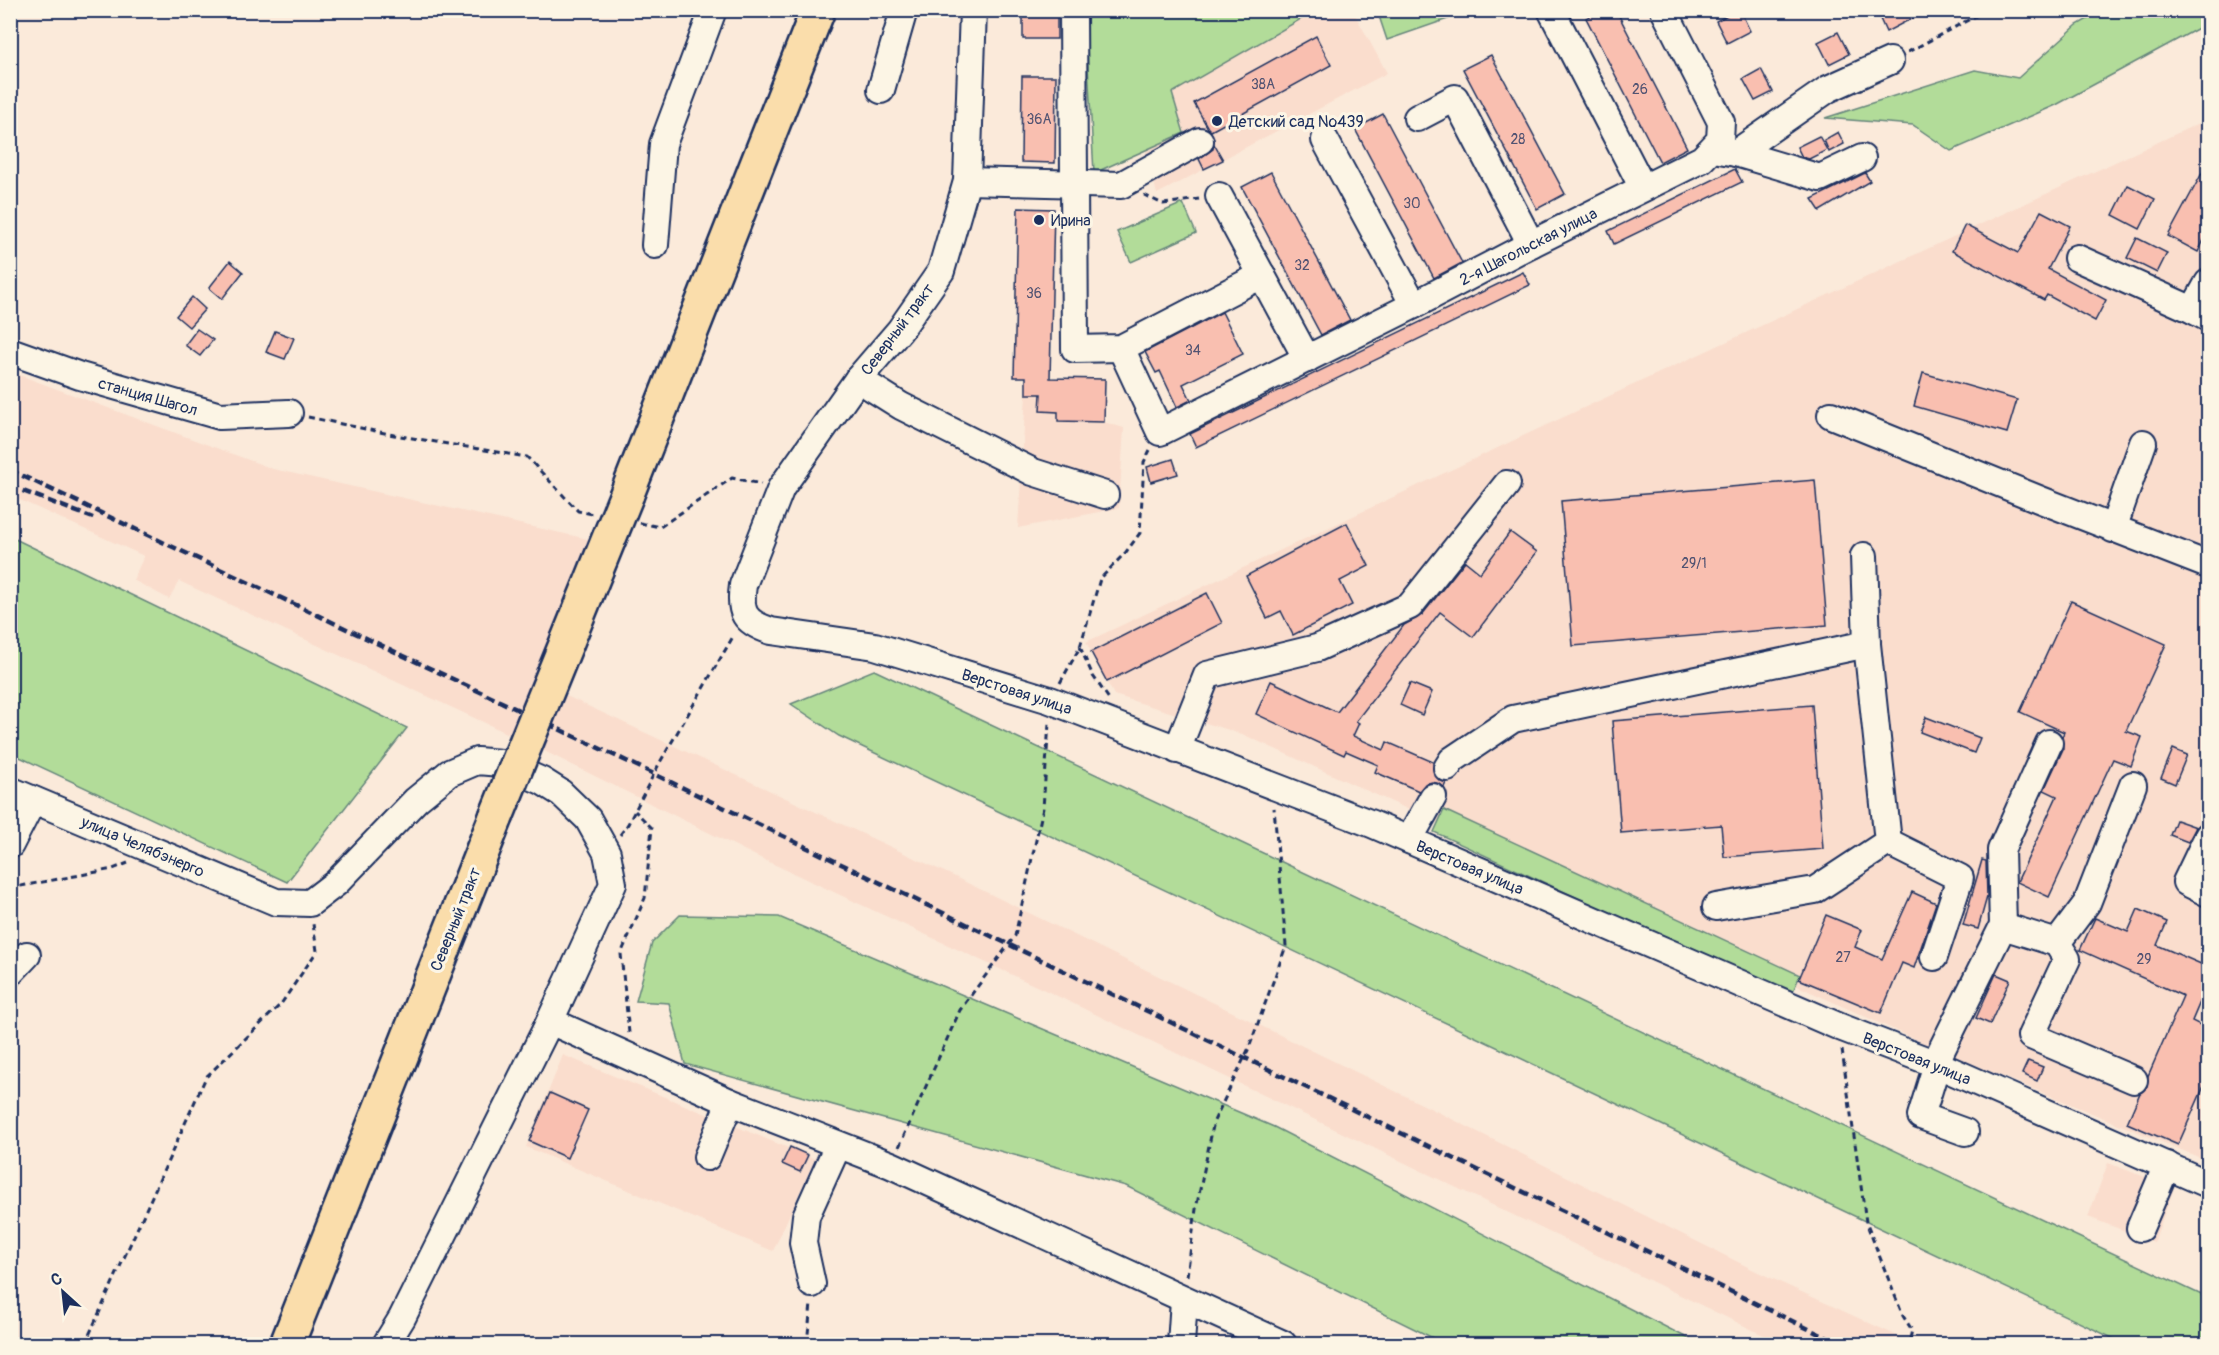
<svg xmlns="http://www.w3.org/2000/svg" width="2219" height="1355" font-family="Pangolin,sans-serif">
<rect width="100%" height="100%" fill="#fbeada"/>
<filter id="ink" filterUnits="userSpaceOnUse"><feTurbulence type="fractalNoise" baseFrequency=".0167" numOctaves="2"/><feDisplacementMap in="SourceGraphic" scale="12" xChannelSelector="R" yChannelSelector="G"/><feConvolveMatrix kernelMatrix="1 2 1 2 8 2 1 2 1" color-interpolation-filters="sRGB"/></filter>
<g filter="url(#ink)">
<!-- built -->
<g fill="#faddcd">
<path d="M1120,11h233l34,62 -230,121 -36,-138z"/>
<path d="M2208,119v1042l-267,-110 -699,-317 -128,-39 -28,-53 439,-207z"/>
<path d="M11,372l262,97 333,74 -61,143 406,189 489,238 318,159 157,72h-133l-733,-352 -295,-137 -232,-115 -343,-159 -10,18 -36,-19 11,-24 -133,-60z"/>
<path d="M1026,394h15v17l17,1v9l46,1 20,6 -5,80 -101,20z"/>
<path d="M563,1055l252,104 -42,92 -247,-104z"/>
<path d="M2108,1163l66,25 -20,54 -66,-25z"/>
</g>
<!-- green -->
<g fill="#b2dc99" stroke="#66867c" stroke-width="1.5">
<path d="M1306,10l2,5 -136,78 12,40 -90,40 -9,-162z"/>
<path d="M1377,10h94v1l-84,29z"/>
<path d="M2102,11h106v12l-152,82 -105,46 -38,-26 -88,-7 150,-48 43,8 59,-53z"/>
<path d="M1183,203l13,30 -65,29 -14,-30z"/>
<path d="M11,537l396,191 -120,154 -276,-129z"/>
<path d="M874,670l1334,628v46h-83l-1286,-608 -48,-32z"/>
<path d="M1444,810l356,165 -9,21 -357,-164z"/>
<path d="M680,915l99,2 495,210 425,217h-254l-319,-158 -441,-122 -16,-61 -33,-2 16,-58z"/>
</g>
<!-- building -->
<g fill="#f9bfb0" stroke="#1b2f5e" stroke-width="1.5">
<rect x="1023" y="10" width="34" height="29"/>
<path d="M1601,10h15l71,138 -27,14 -74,-144z"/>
<path d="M1737,10h3l10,21 -23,12 -11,-22z"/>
<path d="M1876,10h52l-42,22z"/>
<path d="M1838,32l11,22 -20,10 -11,-22z"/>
<path d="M1316,36l15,29 -120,66 -3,-3 -14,-25z"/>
<path d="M1491,55l74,139 -28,15 -74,-140z"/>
<path d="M1761,69l12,23 -18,9 -12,-22z"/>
<path d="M1022,76h34l-1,87 -34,-1z"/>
<path d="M1383,114l79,149 -28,15 -79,-149z"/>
<path d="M1838,132l6,12 -15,8 -5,-12z"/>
<path d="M1819,136l8,14 -18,9 -7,-2 -5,-10z"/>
<path d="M1214,144l9,16 -19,9 -5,-10 14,-10z"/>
<path d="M2208,162v70l-10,20 -30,-16z"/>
<path d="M1735,169l7,13 -128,62 -6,-13z"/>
<path d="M1271,172l79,148 -29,15 -79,-148z"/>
<path d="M1865,173l5,8 -50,30 -8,-12z"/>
<path d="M2128,185l27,14 -15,30 -27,-14z"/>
<path d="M1018,208l36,1 -4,169 55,1 -1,43 -46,-1v-9l-18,-1 1,-17h-15v-17h-12z"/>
<path d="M2041,211l29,15 -22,43 58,31 -11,21 -48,-26 -3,5 -92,-49 13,-26 53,28z"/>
<path d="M2137,238l30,15 -10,20 -30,-15z"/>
<path d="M230,261l13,11 -21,27 -13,-11z"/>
<path d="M1523,272l7,13 -334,162 -6,-13z"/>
<path d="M192,297l13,12 -16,18 -13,-11z"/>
<path d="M1222,312l21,42 -60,30 8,16 -14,7 -17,-36 -4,2 -11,-21z"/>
<path d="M197,329l16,11 -13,16 -15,-11z"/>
<path d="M275,331l19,7 -9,21 -19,-7z"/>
<path d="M1923,373l94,27 -10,33 -93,-27z"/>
<path d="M1173,459l5,15 -27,8 -4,-15z"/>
<path d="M1815,480l12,145 -254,21 -12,-145z"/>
<path d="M1347,523l22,43 -29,15 12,24 -59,30 -12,-24 -14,7 -21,-42z"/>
<path d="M1510,532l27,20 -64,85 -33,-25 -84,109 3,2 -6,13 31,14 3,-8 46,20 1,12 5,6 7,3 -2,4 -4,-3 -8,-2 -7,2 -6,7 -44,-19 3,-7 -32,-14 -2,4 -88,-41 15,-33 66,31 67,-87 18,-10 43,-54 15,12z"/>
<path d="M1207,593l15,30 -115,59 -16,-30z"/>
<path d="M2071,601l95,43 -40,87 16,6 -11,29 -18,-7 -64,138 -32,-15 40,-86 -13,-6 19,-41 -1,-12 2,-5 -44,-20z"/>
<path d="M1410,683l22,9 -10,23 -22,-10z"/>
<path d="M1812,705l11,144 -99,8 -3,-32 -100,8 -9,-112z"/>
<path d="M1926,717l54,21 -6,15 -54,-21z"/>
<path d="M2173,749l14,6 -12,29 -14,-6z"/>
<path d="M2176,820l20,7 -8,15 -18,-7z"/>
<path d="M1982,860l4,1 1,36 -9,32 -15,-4z"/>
<path d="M1912,892l24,11 -22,65 -12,-5 -21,50 -82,-34 27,-64 36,15 -7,17 27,12z"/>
<path d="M2138,909l29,13 -10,23 51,22v16l-16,38 16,8v48l-30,68 -51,-22 13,-30 7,-7 1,-10 35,-80 -103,-46 15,-32 33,14z"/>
<path d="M1996,974l14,6 -20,44 -14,-6z"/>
<path d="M2028,1061l15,6 -6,14 -15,-7z"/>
<path d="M550,1093l38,17 -21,48 -38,-17z"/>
<path d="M790,1147l18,8 -8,17 -18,-8z"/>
</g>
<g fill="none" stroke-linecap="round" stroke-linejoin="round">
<defs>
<g id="minor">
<path d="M973,10l-6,171 -26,90 -41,59 -42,49 -77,109 -38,97c-4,28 1,37 28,46l104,15 175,54 322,124 468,203 96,37 272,120"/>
<path d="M1073,10l2,339 46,-1 141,-73"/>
<path d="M1551,10l92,178"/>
<path d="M881,90l23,-80"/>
<path d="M1417,118l38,-20 76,146"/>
<path d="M1325,140l89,165"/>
<path d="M1714,149l22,4 92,-64 62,-28"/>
<path d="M1736,153l84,25 42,-20"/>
<path d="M967,181l154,4 79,-44"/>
<path d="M1219,196l88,163"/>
<path d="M655,245l8,-101 50,-134"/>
<path d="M2077,258l116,52"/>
<path d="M2208,318l-15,-8 15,-27"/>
<path d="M1121,348l39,84 254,-127 117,-61 171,-85 18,-19 1,-18 -57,-112"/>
<path d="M10,351l70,25 140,40 69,-3"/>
<path d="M858,379l43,27 132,66 72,23"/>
<path d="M1831,415l210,85 167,65"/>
<path d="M2113,529l30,-86"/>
<path d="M1864,556l3,88"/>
<path d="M1177,750l30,-75 110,-27 93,-42 97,-122"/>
<path d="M1447,768l5,-8 61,-41 354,-75 21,198 -73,48 -99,17"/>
<path d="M10,790l266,112 34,1 26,-20 80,-83 33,-27 28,-12 24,2 41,18 19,12 27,26 19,34 6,31 -63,137 -148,297 -16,26"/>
<path d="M2208,836l-22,46 22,11"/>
<path d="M1409,840l24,-43"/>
<path d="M1888,842l72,36 -26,79"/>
<path d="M10,845l23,-45"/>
<path d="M2003,926l54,17 10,16 -36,77 103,44"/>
<path d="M2057,943l30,-40 46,-118"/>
<path d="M10,973l17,-18"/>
<path d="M550,1021l180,81 161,63 392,179"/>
<path d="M1965,1132l-44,-16 20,-65 62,-125 -2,-76 48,-107"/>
<path d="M707,1157l23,-55"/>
<path d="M2140,1228l27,-63"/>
<path d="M812,1284l-9,-41 3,-27 32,-71"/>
<path d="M1181,1344l3,-44"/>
</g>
<g id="major">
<path d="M627,494l191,-484"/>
<path d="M287,1344l209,-527"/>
</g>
</defs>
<!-- minor casing -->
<use href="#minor" stroke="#1b2f5e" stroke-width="30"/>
<!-- major casing -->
<use href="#major" stroke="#1b2f5e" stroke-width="38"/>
<!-- path -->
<g stroke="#1b2f5e" stroke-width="3" stroke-dasharray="6 4.5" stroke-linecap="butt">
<path d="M1908,52l79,-42"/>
<path d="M1144,195l19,9 36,-5"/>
<path d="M308,417l86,18 133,22 51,54 15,3"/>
<path d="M640,523l20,4 72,-49 29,6"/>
<path d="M1080,647l13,29 16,23"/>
<path d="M1060,683l20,-36 20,-68 26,-27 14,-19 4,-71 6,-12"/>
<path d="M620,835l8,-11 31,-60 75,-129"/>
<path d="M10,888l103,-19 15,-6"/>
<path d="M629,1033l-8,-79 24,-56 7,-70 -17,-17"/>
<path d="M1842,1050l24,172 37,94 9,14 -3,13"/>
<path d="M899,1147l61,-137 55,-74 28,-128 6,-85"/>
<path d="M1187,1276l9,-67 18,-88 35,-73 37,-102 -12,-138"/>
<path d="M85,1344l121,-267 75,-73 36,-53 -4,-27"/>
<path d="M807,1344l4,-40"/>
</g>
<!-- minor -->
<use href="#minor" stroke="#fcf5e5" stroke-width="26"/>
<!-- major -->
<use href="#major" stroke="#faddab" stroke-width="33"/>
<!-- rail -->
<g stroke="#1b2f5e" stroke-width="4.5" stroke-dasharray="9 4.5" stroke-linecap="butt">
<path d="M10,470l644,304 1186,570"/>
<path d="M10,486l83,32"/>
</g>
<defs>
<path id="major-bridge" d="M496,817l131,-323"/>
</defs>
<!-- major-bridge casing -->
<use href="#major-bridge" stroke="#1b2f5e" stroke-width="38" stroke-linecap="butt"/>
<!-- major-bridge -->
<use href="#major-bridge" stroke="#faddab" stroke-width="33"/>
</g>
</g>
<!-- markers -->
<g fill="#1b2f5e" stroke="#fcf5e5" stroke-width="2">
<circle cx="1217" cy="121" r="6"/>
<circle cx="1039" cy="220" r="6"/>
</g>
<g text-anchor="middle" stroke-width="6" stroke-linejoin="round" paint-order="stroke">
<!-- number labels -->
<g font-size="14" fill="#525372">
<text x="1263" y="89">38А</text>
<text x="1640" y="94">26</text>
<text x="1039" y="124">36А</text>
<text x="1518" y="144">28</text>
<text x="1412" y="208">30</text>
<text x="1302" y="270">32</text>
<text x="1034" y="298">36</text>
<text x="1193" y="355">34</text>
<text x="1694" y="568">29/1</text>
<text x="1843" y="962">27</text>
<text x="2144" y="964">29</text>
</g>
<!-- poi labels -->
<g font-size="16" fill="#1b2f5e" stroke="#fcf5e5" text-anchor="start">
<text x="1229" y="127">Детский сад №439</text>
<text x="1051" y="226">Ирина</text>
</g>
<!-- street labels -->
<g font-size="16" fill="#1b2f5e" stroke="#fcf5e5">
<text transform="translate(1528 246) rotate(-27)" y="6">2-я Шагольская улица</text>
<text transform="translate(897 329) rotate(-53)" y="6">Северный тракт</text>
<text transform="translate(148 396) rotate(16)" y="6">станция Шагол</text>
<text transform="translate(1017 691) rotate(18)" y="6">Верстовая улица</text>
<text transform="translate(143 846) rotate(23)" y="6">улица Челябэнерго</text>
<text transform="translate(1470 867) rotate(23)" y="6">Верстовая улица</text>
<text transform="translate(455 919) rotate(-68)" y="6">Северный тракт</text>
<text transform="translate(1917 1058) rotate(22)" y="6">Верстовая улица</text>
</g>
</g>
<!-- margin -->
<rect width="2219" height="1355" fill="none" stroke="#fcf5e5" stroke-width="36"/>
<rect x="18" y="18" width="2183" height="1319" fill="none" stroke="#1b2f5e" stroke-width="2" filter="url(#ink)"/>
<!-- north arrow -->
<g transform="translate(63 1292) rotate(333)" stroke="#fcf5e5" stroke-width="4.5" paint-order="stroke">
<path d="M0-4.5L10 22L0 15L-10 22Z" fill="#1b2f5e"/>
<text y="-9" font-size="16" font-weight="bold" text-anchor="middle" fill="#1b2f5e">С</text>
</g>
</svg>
